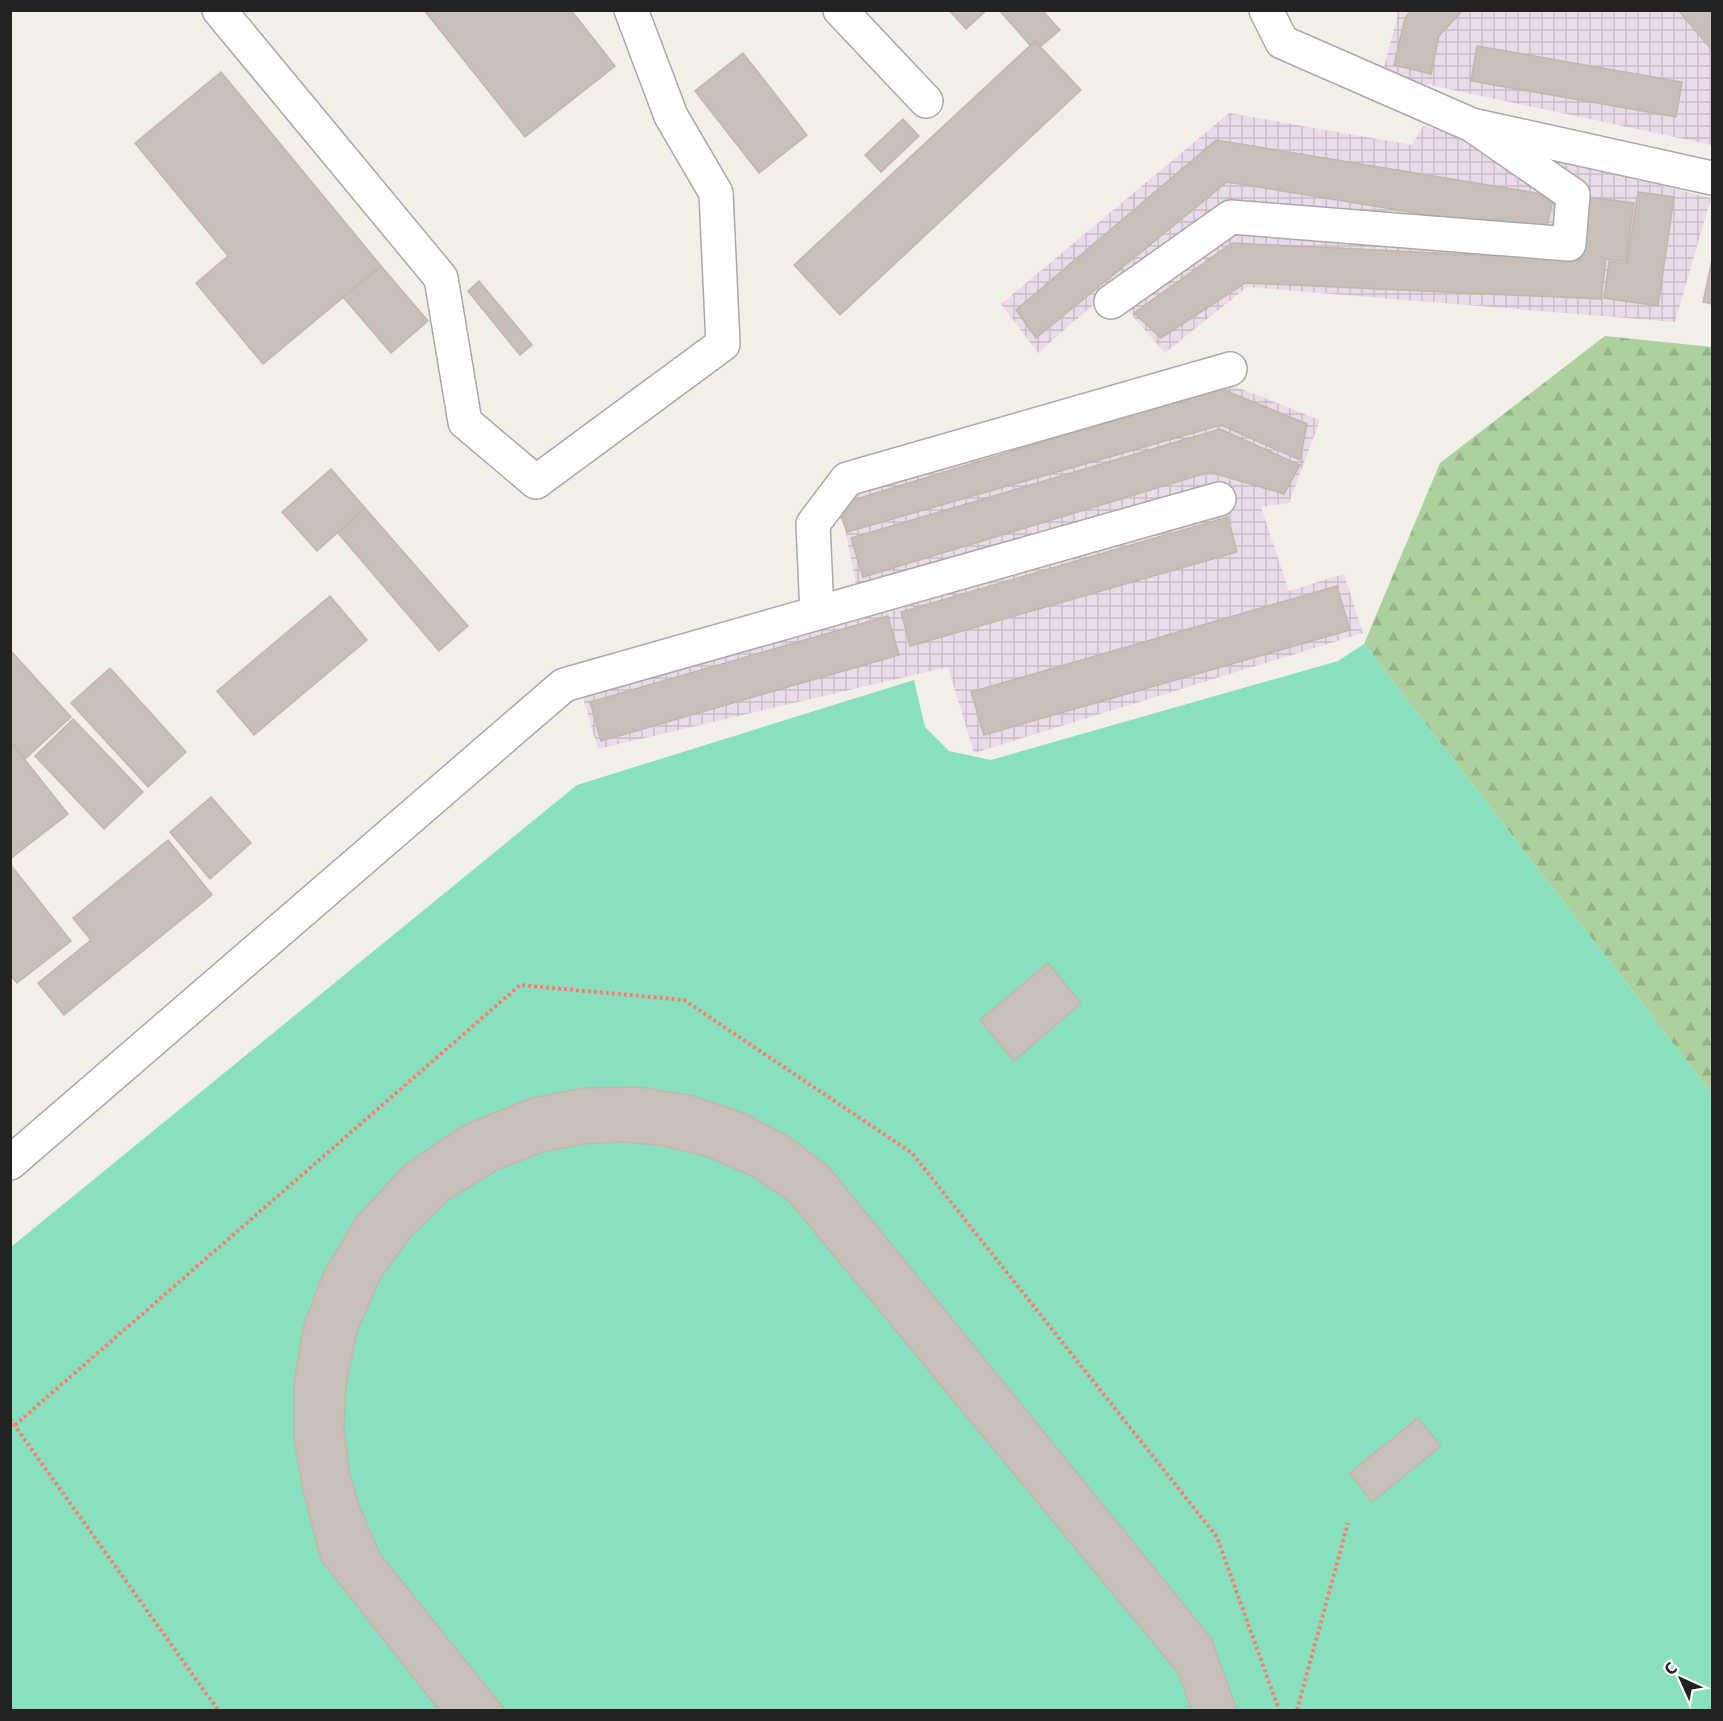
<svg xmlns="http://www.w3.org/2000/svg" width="1723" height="1721" font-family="'Noto Sans',sans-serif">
<defs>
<pattern id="industrial-grid" width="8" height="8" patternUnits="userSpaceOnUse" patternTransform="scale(1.5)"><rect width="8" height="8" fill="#ebdbe8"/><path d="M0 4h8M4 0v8" fill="none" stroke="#c9bcc7"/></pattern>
<pattern id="forest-firs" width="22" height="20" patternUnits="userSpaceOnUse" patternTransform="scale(1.5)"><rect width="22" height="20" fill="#add19e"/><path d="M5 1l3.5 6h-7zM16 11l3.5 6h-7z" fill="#95b388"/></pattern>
</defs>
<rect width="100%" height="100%" fill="#f2efe9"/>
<!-- industrial -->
<g fill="url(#industrial-grid)">
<path d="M1396,11h316v134l-330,-70 16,-61z"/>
<path d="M1229,113l183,32 11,-19 288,72 -36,124 -428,-35 -82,66 -55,-63 -72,63 -37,-49z"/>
<path d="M1221,381l99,39 -31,83 -28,4 28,84 55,-17 19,59 -389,120 -26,-86 -350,82 -15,-51 225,-69 50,-35 -19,-95z"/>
</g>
<!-- forest -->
<path fill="url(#forest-firs)" d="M1605,336l107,11v747l-348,-450 76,-181z"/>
<!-- pitch -->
<path fill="#88e0be" d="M1364,644l348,450v616h-1701v-463l566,-462 337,-105 11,47 24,24 42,9 347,-99z"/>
<!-- building -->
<g fill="#c7bfb8" stroke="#c4b6ab" stroke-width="1.5">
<path d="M424,10h147l44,56 -90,71z"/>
<path d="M949,10h38l-21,19z"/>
<path d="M999,10h43l18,20 -20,17 -5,-6 -5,4z"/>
<path d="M1412,10h51l-24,26 -8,38 -37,-9 11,-47z"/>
<path d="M1678,10h34v40z"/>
<path d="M1035,41l46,49 -241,225 -46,-50z"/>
<path d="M1477,46l205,36 -6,35 -205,-36z"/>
<path d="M743,53l64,82 -48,38 -64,-82z"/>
<path d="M221,72l160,194 -118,98 -67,-81 32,-27 -93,-113z"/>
<path d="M903,119l16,17 -38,36 -16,-17z"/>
<path d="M1216,140l338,56 -9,38 -318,-52 -191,156 -20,-28z"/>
<path d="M1638,192l36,5 -16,109 -54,-8 5,-37 18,2z"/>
<path d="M1589,197l45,6 -8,58 -20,-2 -5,40 -356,-16 -84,55 -27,-25 98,-70 349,17z"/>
<path d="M1712,260v44l-9,-2z"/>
<path d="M381,266l47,55 -37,32 -48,-56z"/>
<path d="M479,281l53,64 -12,10 -52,-64z"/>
<path d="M1219,388l88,36 -7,36 -79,-35 -374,107 -10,-27z"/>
<path d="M1220,429l80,36 -16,29 -74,-22 -347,105 -12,-39z"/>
<path d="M331,469l34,39 -48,43 -35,-39z"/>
<path d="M365,508l103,118 -29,25 -101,-118z"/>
<path d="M1228,517l9,35 -327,94 -9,-34z"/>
<path d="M1337,586l13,44 -366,105 -13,-43z"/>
<path d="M330,596l37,44 -113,95 -37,-44z"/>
<path d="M888,616l11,39 -298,86 -11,-39z"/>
<path d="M10,650l61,67 -46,42 -15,-18z"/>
<path d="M110,668l76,84 -38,35 -77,-84z"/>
<path d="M73,719l70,73 -39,37 -69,-73z"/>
<path d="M10,741l58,73 -58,45z"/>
<path d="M211,797l40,46 -41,36 -40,-47z"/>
<path d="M168,840l44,55 -148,120 -26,-32 53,-43 -18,-22z"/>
<path d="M10,864l61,77 -54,42 -7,-8z"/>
<path d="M1048,963l33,40 -67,58 -34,-41z"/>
<path d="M639,1087l55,9 52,18 43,23 39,29 383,472 26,72h-46l-12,-36 -390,-473 -39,-26 -45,-19 -40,-10 -42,-4 -39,2 -41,8 -46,18 -49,30 -38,37 -30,42 -23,53 -11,52 -2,44 5,44 11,36 20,46 125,156h-66l-118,-150 -18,-70 -9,-51v-56l10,-59 20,-52 32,-54 48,-52 58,-40 69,-28 53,-10z"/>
<path d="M1418,1418l23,28 -69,56 -22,-29z"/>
</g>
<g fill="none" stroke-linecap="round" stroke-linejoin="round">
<defs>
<g id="minor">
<path d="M219,10l222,268 24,144 71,60 187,-138 -7,-151 -45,-77 -40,-106"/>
<path d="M840,10l86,91"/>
<path d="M1266,10l16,32 190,83 240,53"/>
<path d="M1111,302l120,-85 338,27 4,-49 -101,-70"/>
<path d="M817,613l-4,-89 34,-45 383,-110"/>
<path d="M10,1163l554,-478 655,-186"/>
</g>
</defs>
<!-- minor casing -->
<use href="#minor" stroke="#a9a9a9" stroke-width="36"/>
<!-- path -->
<g stroke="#fa8072" stroke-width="4" stroke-dasharray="3 3" stroke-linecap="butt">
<path d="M10,1419l208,291"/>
<path d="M15,1425l505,-440 164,15 228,153 305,384 62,173"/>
<path d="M1297,1710l51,-187"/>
</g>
<!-- minor -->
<use href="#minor" stroke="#fff" stroke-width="33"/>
</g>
<!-- border -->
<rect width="1723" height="1721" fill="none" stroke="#222222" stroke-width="24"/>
<!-- north arrow -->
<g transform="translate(1681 1679) rotate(315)" stroke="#ffffff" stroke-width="4.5" paint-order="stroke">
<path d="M0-4.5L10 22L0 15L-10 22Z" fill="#222222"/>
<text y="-9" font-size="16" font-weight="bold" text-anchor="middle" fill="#222222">С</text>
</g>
</svg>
